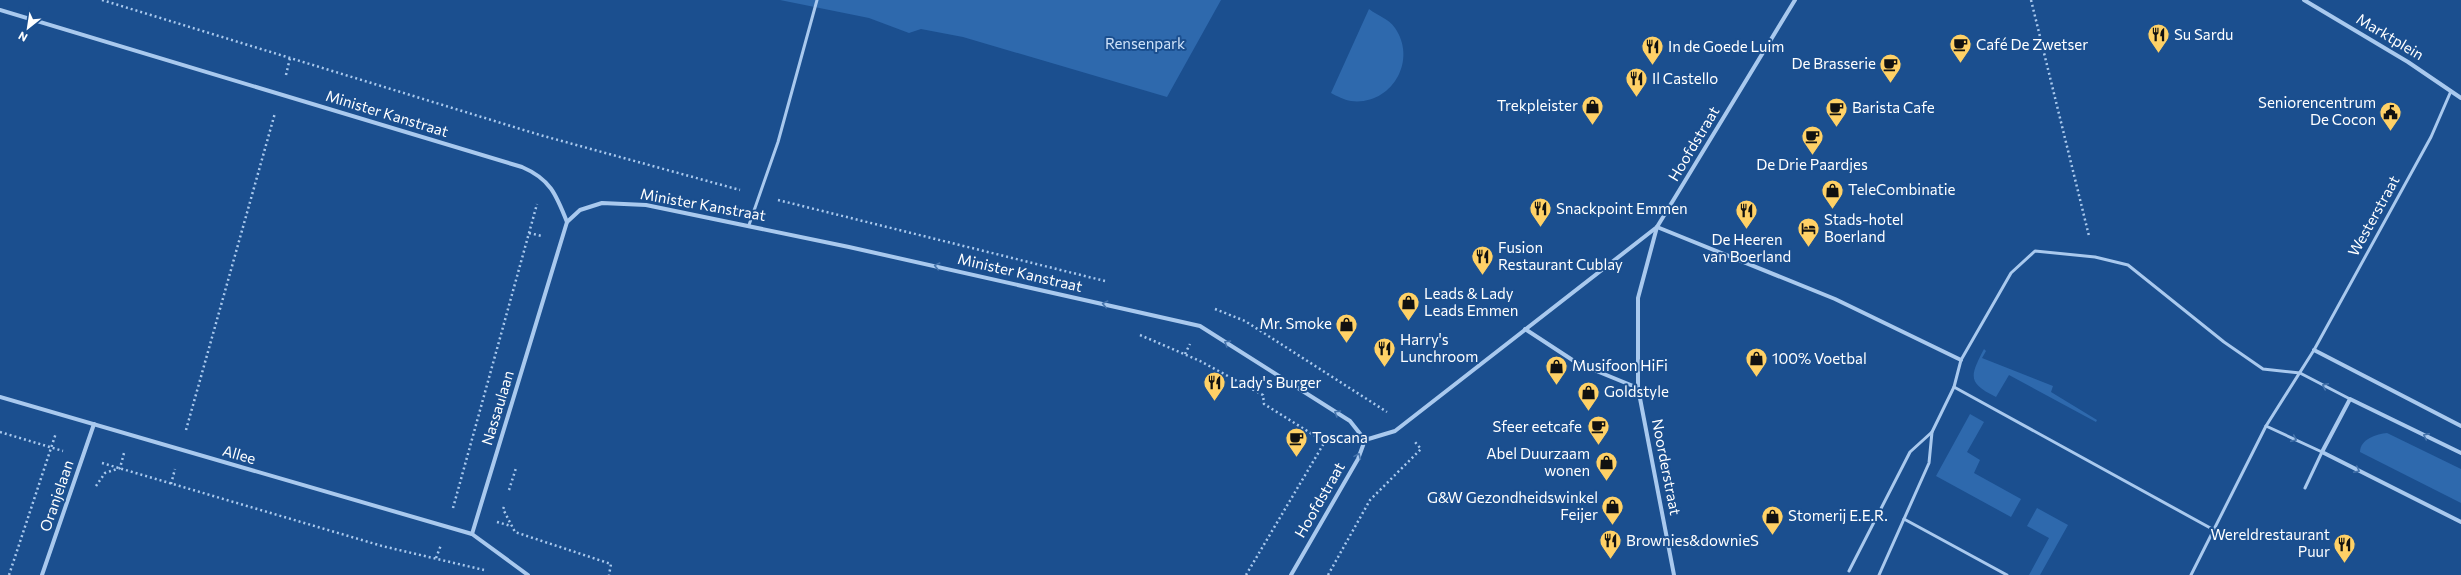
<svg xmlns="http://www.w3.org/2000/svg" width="2461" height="575" font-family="Commissioner,sans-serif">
<rect width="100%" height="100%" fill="#1b4f8f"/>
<!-- green -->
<g fill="#2e69ad">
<path d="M780,0h441l-54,97 -204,-60 -42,-8 -12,4 -40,-15z"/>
<path d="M1369,9c9,7 19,9 26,19 23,33 -4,78 -44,73 -7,-1 -14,-5 -20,-8z"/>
<path d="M1984,349l2,2 -4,7 71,28 -2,6 46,28 -1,2 -87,-47 -13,22c-29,-14 -26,-21 -12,-48z"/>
<path d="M1970,414l14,8 -17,30 13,8 -6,13 47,26 -10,18 -75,-41z"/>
<path d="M2387,433l74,36v34l-101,-51c0,-13 17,-18 27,-19z"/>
<path d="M2037,508l31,17 -28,50h-11l20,-37 -22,-12z"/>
</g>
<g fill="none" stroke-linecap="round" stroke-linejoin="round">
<!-- path -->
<g stroke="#a9c9ee" stroke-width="2.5" stroke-dasharray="2 3" stroke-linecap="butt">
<path d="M102,0l438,135 200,55"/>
<path d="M2031,0l58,236"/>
<path d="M286,75l4,-17"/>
<path d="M778,200l327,81"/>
<path d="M529,233l13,3"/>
<path d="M1215,309l30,12 142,91"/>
<path d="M1140,335l60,26 63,34 1,9 61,38"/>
<path d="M1185,354l5,-10"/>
<path d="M186,430l89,-317"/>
<path d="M0,432l63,19"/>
<path d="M102,463l280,83 102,24"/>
<path d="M171,484l4,-15"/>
<path d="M96,486l9,-13 15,-5 4,-15"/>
<path d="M509,490l7,-22"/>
<path d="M504,507l-1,2 12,23 96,32 -2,11"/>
<path d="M453,508l84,-304"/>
<path d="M497,522l14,4"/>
<path d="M436,558l5,-13"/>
<path d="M9,575l47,-142"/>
<path d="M1246,575l84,-142"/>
<path d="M1328,575l42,-75 51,-51 -6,-7"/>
</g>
<!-- lane -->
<g stroke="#a9c9ee" stroke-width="3">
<path d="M749,225l29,-83 39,-142"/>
<path d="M1954,387l260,143"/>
<path d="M2266,426l56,26 -17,36"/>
<path d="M1904,519l103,56"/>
<path d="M1849,571l61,-119 22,-20"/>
<path d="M1879,575l50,-112 3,-31 22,-45 7,-27 50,-87 24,-22 60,6 33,8 96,77 39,27 37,4 50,26"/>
<path d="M2191,575l75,-149 48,-76 117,-213 20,-46"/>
</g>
<!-- street -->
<g stroke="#a9c9ee" stroke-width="4">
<path d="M2304,0l104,62 53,36"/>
<path d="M0,10l522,157c28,12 34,27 45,55"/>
<path d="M1657,227l-19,71v90l36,187"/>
<path d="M1657,227l178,72 126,61"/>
<path d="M1525,329l52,34 61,25"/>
<path d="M2314,350l147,76"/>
<path d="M0,397l472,137 56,41"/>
<path d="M1365,440l30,-9 262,-204 138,-227"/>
<path d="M2461,453l-111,-54 -28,53 139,70"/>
<path d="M472,534l95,-312 13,-12 22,-7 44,2 203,42 351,79 150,95 15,19"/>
<path d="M42,575l52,-151"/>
<path d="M1291,575l67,-116 7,-19"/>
</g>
</g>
<!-- one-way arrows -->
<defs><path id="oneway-chevron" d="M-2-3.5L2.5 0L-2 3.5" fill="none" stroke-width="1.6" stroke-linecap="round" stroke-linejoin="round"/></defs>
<g stroke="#4674ac">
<use href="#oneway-chevron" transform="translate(937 266) rotate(-167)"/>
<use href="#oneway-chevron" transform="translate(1105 304) rotate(-167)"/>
<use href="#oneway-chevron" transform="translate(1227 343) rotate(-148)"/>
<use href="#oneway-chevron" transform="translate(2325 386) rotate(-153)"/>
<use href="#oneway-chevron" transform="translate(1337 413) rotate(-148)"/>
<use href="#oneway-chevron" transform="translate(2426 436) rotate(-154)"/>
<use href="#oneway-chevron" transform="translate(2294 439) rotate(25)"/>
<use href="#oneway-chevron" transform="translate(1358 456) rotate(-66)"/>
<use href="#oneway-chevron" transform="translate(2357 470) rotate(27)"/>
</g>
<!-- icons -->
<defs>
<symbol id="restaurant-pin" viewBox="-11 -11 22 30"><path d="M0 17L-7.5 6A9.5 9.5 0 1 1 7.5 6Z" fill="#ffd166" stroke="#1b4f8f"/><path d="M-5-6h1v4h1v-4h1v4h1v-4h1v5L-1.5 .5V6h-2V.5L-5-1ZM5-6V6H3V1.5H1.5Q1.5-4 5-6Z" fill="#111"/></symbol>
<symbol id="cafe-pin" viewBox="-11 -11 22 30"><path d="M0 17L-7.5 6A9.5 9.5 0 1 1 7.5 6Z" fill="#ffd166" stroke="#1b4f8f"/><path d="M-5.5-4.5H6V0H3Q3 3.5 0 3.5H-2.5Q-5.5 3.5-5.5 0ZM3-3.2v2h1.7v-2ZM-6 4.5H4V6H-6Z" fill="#111"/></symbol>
<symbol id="shop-pin" viewBox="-11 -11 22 30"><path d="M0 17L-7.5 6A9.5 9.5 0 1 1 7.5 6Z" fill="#ffd166" stroke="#1b4f8f"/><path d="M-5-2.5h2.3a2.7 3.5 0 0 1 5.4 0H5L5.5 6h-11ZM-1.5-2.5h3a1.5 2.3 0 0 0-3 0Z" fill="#111"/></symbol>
<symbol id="civic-pin" viewBox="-11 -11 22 30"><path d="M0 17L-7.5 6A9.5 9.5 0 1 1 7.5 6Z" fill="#ffd166" stroke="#1b4f8f"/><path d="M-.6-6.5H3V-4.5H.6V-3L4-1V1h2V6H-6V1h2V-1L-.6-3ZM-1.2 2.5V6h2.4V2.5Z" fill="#111"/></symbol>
<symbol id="hotel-pin" viewBox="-11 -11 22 30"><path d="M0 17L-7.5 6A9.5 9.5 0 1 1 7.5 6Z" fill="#ffd166" stroke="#1b4f8f"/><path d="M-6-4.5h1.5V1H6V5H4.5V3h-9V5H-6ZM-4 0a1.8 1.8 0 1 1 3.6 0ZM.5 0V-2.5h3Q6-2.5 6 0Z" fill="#111"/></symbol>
</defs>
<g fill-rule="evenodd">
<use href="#restaurant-pin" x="2146" y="22" width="25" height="34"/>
<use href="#cafe-pin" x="1948" y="32" width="25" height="34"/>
<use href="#restaurant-pin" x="1640" y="34" width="25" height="34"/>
<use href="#cafe-pin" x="1878" y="52" width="25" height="34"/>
<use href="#restaurant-pin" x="1624" y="66" width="25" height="34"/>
<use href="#shop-pin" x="1580" y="94" width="25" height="34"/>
<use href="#cafe-pin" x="1824" y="96" width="25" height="34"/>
<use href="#civic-pin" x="2378" y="100" width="25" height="34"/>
<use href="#cafe-pin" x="1800" y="124" width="25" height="34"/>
<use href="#shop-pin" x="1820" y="178" width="25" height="34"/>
<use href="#restaurant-pin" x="1528" y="196" width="25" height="34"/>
<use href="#restaurant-pin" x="1734" y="198" width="25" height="34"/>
<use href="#hotel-pin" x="1796" y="216" width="25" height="34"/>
<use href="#restaurant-pin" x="1470" y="244" width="25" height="34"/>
<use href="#shop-pin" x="1396" y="290" width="25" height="34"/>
<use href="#shop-pin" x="1334" y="312" width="25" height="34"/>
<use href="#restaurant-pin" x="1372" y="336" width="25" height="34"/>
<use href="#shop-pin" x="1744" y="346" width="25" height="34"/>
<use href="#shop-pin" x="1544" y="354" width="25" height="34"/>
<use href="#restaurant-pin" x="1202" y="370" width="25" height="34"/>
<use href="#shop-pin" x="1576" y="380" width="25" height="34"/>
<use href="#cafe-pin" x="1586" y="414" width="25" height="34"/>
<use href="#cafe-pin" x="1284" y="426" width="25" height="34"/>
<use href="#shop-pin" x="1594" y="450" width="25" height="34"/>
<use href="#shop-pin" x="1600" y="494" width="25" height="34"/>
<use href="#shop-pin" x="1760" y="504" width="25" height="34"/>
<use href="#restaurant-pin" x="1598" y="528" width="25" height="34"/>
<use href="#restaurant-pin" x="2332" y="532" width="25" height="34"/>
</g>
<g text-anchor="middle" stroke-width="4" stroke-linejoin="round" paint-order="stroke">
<!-- poi labels -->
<g font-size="15" fill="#fff" stroke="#1b4f8f" text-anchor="start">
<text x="2174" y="40">Su Sardu</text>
<text x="1976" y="50">Café De Zwetser</text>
<text x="1668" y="52">In de Goede Luim</text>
<text x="1876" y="69" text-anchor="end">De Brasserie</text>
<text x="1652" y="84">Il Castello</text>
<text x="2376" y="108" text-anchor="end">Seniorencentrum<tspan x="2376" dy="17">De Cocon</tspan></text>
<text x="1578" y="111" text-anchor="end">Trekpleister</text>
<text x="1852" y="113">Barista Cafe</text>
<text x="1812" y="170" text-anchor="middle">De Drie Paardjes</text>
<text x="1848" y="195">TeleCombinatie</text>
<text x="1556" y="214">Snackpoint Emmen</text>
<text x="1824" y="225">Stads-hotel<tspan x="1824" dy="17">Boerland</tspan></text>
<text x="1747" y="245" text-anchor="middle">De Heeren<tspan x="1747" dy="17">van Boerland</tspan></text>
<text x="1498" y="253">Fusion<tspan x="1498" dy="17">Restaurant Cublay</tspan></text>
<text x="1424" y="299">Leads &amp; Lady<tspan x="1424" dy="17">Leads Emmen</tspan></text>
<text x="1332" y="329" text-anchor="end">Mr. Smoke</text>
<text x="1400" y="345">Harry's<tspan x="1400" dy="17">Lunchroom</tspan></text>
<text x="1772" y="364">100% Voetbal</text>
<text x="1572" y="371">Musifoon HiFi</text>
<text x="1230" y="388">Lady's Burger</text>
<text x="1604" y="397">Goldstyle</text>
<text x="1582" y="432" text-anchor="end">Sfeer eetcafe</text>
<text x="1312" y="443">Toscana</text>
<text x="1590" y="459" text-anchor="end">Abel Duurzaam<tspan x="1590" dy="17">wonen</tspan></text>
<text x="1598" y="503" text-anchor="end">G&amp;W Gezondheidswinkel<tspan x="1598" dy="17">Feijer</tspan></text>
<text x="1788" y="521">Stomerij E.E.R.</text>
<text x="2330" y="540" text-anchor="end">Wereldrestaurant<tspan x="2330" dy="17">Puur</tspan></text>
<text x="1626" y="546">Brownies&amp;downieS</text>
</g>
<!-- street labels -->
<g font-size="15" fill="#fff" stroke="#1b4f8f">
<text transform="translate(2390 37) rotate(31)" y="5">Marktplein</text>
<text transform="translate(387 114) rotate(17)" y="5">Minister Kanstraat</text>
<text transform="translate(1694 144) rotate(-59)" y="5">Hoofdstraat</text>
<text transform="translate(703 205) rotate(10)" y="5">Minister Kanstraat</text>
<text transform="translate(2374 216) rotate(-61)" y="5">Westerstraat</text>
<text transform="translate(1020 273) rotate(13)" y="5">Minister Kanstraat</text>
<text transform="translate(498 408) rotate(-73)" y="5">Nassaulaan</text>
<text transform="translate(239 455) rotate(16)" y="5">Allee</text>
<text transform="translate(1666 467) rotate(79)" y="5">Noorderstraat</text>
<text transform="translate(57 496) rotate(-71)" y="5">Oranjelaan</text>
<text transform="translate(1320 500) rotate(-60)" y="5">Hoofdstraat</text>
</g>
<!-- park labels -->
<g font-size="15" fill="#cfe3fa" stroke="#1b4f8f">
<text x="1145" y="49">Rensenpark</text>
</g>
</g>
<!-- north arrow -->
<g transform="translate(28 28) rotate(210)" stroke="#1b4f8f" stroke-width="3" paint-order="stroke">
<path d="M0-3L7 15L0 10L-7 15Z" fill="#ffffff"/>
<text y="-6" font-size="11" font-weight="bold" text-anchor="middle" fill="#ffffff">N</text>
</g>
</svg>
